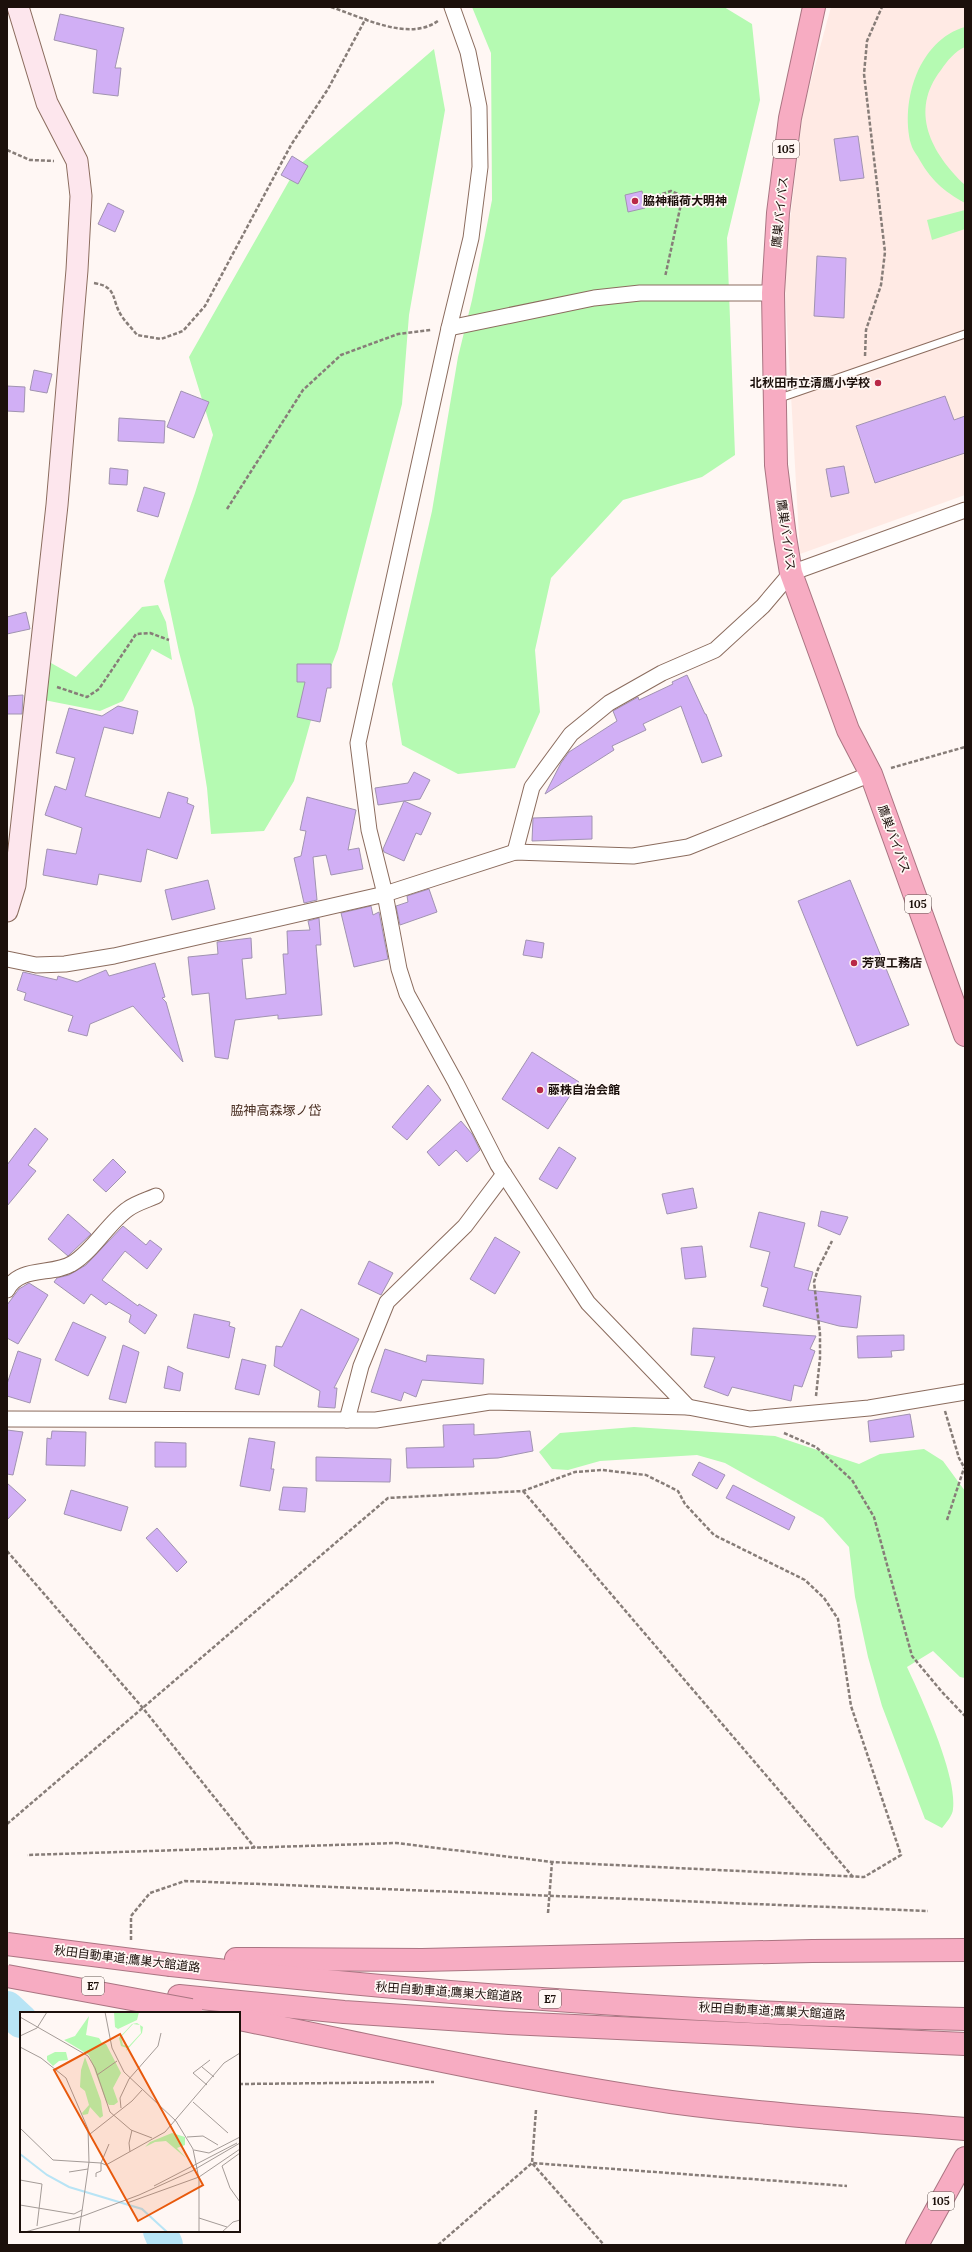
<svg xmlns="http://www.w3.org/2000/svg" width="972" height="2252" font-family="Lora,'Noto Sans JP',serif">
<rect width="100%" height="100%" fill="#fff7f4"/>
<!-- education -->
<path fill="#ffeae4" d="M831,7h134v488l-165,59 -16,-283 19,-161z"/>
<!-- green -->
<g fill="#b5fab2">
<path d="M472,7h252l28,17 8,76 -33,138 8,217 -33,22 -79,23 -72,78 -16,72 5,62 -25,56 -57,6 -56,-29 -10,-61 40,-173 26,-154 14,-57 20,-100 -1,-147z"/>
<path d="M965,27v20c-10,4 -18,14 -24,23 -32,41 -10,83 24,115v18c-22,-12 -35,-24 -47,-46 -3,-4 -6,-9 -7,-13 -11,-43 8,-104 54,-117z"/>
<path d="M434,49l11,61 -36,205 -7,89 -64,245 -25,64 -19,68 -30,50 -53,3 -4,-46 -13,-80 -15,-56 -15,-71 31,-88 18,-58 -24,-78 108,-190z"/>
<path d="M965,210v19l-33,11 -5,-20z"/>
<path d="M158,605l8,17 6,38 -20,-11 -29,52 -23,10 -56,-11 7,-37 25,14 66,-70z"/>
<path d="M634,1427l141,9 84,28 21,-10 44,-5 19,12 22,30v187l-5,-1 -27,-26 -26,16c15,32 50,108 46,142 0,6 -7,14 -11,19l-17,-9 -43,-113 -14,-49 -13,-60 -6,-50 -26,-29 -98,-55 -28,-8 -97,6 -32,9 -16,-1 -13,-17 21,-19z"/>
</g>
<g fill="none" stroke-linecap="round" stroke-linejoin="round">
<!-- river -->
<g stroke="#b8e4f5" stroke-width="34">
<path d="M7,2008l14,13"/>
<path d="M160,2231l6,14"/>
</g>
</g>
<!-- building -->
<g fill="#d1aff5" stroke="#a193b1">
<path d="M60,14l64,14 -9,40h6l-3,28 -25,-3 4,-43 -43,-10z"/>
<path d="M858,136l6,42 -24,3 -6,-42z"/>
<path d="M292,156l16,10 -10,18 -17,-9z"/>
<path d="M642,191l3,17 -17,4 -3,-17z"/>
<path d="M108,203l16,8 -9,21 -17,-8z"/>
<path d="M817,256l29,2 -2,60 -30,-2z"/>
<path d="M34,370l18,4 -5,19 -17,-3z"/>
<path d="M7,386l18,1 -1,25 -17,-1z"/>
<path d="M181,391l28,11 -15,36 -27,-11z"/>
<path d="M945,396l9,24 11,-4v37l-90,30 -19,-57z"/>
<path d="M119,418l46,3 -1,22 -46,-2z"/>
<path d="M844,466l5,27 -18,4 -5,-28z"/>
<path d="M110,468l18,2 -1,15 -18,-1z"/>
<path d="M144,487l21,6 -7,24 -21,-6z"/>
<path d="M26,612l4,17 -23,5v-17z"/>
<path d="M297,664h34v24h-4l-7,34 -23,-5 8,-35h-8z"/>
<path d="M687,675l18,39h1l16,42 -20,7 -21,-57 -38,18 3,6 -34,16 2,4 -69,44 16,-31 8,-11 48,-31 -4,-10 25,-14 1,3 34,-16 -1,-2z"/>
<path d="M23,695l-1,19h-15v-18z"/>
<path d="M118,706l20,5 -5,23 -29,-7 -19,69 75,22 8,-26 20,6 -1,5 7,3 -17,53 -30,-10 -6,33 -42,-8 -2,11 -54,-10 4,-26 29,5 6,-26 -37,-13 10,-29 11,4 9,-32 -19,-5 13,-45 33,8z"/>
<path d="M414,772l16,8 -10,19 -16,2 27,12 -10,22 -5,-2 -12,28 -20,-9 -1,-3 21,-48 -26,4 -3,-17 33,-5z"/>
<path d="M307,797l49,13 -8,40 11,-2 4,21 -32,6 -5,-20 -13,2 4,43 -13,3 -10,-45 7,-2 5,-25 -6,-1z"/>
<path d="M592,816v23l-60,2 1,-23z"/>
<path d="M208,880l7,29 -43,11 -7,-30z"/>
<path d="M850,880l59,145 -52,21 -59,-145z"/>
<path d="M429,889l8,23 -37,13 -4,-19 12,-4 -1,-6z"/>
<path d="M371,906l2,9 6,-3 9,47 -34,8 -13,-54z"/>
<path d="M319,918l2,27h-5l6,70 -44,4v-4l-43,5 -7,39 -13,-2 -6,-64 -17,2 -4,-38 30,-3 -1,-12 34,-4 1,20 -10,1 4,40 40,-5 -3,-40h5l-1,-23 23,-1 -2,-9z"/>
<path d="M526,940l18,3 -2,15 -19,-3z"/>
<path d="M155,963l10,34 -3,1 4,4 17,60 -50,-56 -43,18 -3,12 -19,-5 5,-15 -49,-16 2,-7 -9,-3 6,-18 34,8 1,-4 19,6 29,-12 3,6z"/>
<path d="M532,1052l47,30 -31,47 -46,-30z"/>
<path d="M428,1085l13,15 -34,40 -15,-13z"/>
<path d="M461,1121l11,13 8,16 -13,12 -11,-12 -17,16 -12,-14z"/>
<path d="M35,1128l13,11 -20,26 8,6 -29,35v-41z"/>
<path d="M559,1147l17,11 -19,31 -18,-10z"/>
<path d="M113,1159l13,13 -20,20 -13,-12z"/>
<path d="M693,1188l4,20 -30,6 -5,-20z"/>
<path d="M821,1211l27,6 -8,18 -22,-9z"/>
<path d="M759,1212l46,11 -11,44 19,5 -5,18 53,6 -4,32 -18,-2 -76,-20 5,-18 -7,-2 9,-34 -20,-5z"/>
<path d="M68,1214l23,20 -23,22 -20,-17z"/>
<path d="M123,1226l23,19 4,-5 12,9 -15,20 -22,-18 -23,29 36,26 1,-2 18,11 -12,19 -16,-12 2,-7 -22,-13 -3,3 -15,-11 -7,10 -30,-22 3,-4 12,-3 17,-10z"/>
<path d="M495,1237l25,15 -25,42 -25,-15z"/>
<path d="M702,1246l4,31 -21,2 -4,-31z"/>
<path d="M369,1261l24,12 -12,22 -23,-11z"/>
<path d="M29,1283l19,12 -30,49 -11,-6v-33l12,-16z"/>
<path d="M301,1309l58,30 -25,49h3l-2,20 -17,-1 2,-16 -46,-25 2,-20 6,1z"/>
<path d="M194,1314l36,8 -1,4 6,2 -6,30 -42,-10z"/>
<path d="M73,1322l33,15 -18,39 -33,-16z"/>
<path d="M693,1328l123,8 -6,13 5,2 -13,36 -8,-2 -3,16 -59,-14 -4,9 -24,-9 11,-30 -24,-2z"/>
<path d="M904,1335v15l-13,1 1,6 -34,1 -1,-22z"/>
<path d="M123,1345l16,7 -13,51 -17,-4z"/>
<path d="M385,1349l41,13 1,-7 57,4 -1,25 -61,-4 -6,17 -12,-5 -3,9 -30,-9z"/>
<path d="M18,1351l23,8 -11,44 -23,-7v-12z"/>
<path d="M242,1359l24,6 -7,30 -24,-6z"/>
<path d="M168,1366l15,7 -3,18 -16,-3z"/>
<path d="M910,1414l4,23 -44,5 -2,-21z"/>
<path d="M474,1424v11l56,-4 3,20 -35,7 -25,1 1,8 -67,1 -1,-20 38,-1 -1,-22z"/>
<path d="M7,1430l16,2 -10,43 -6,-1z"/>
<path d="M52,1431l34,1 -1,34 -39,-1 1,-27 4,1z"/>
<path d="M249,1438l26,4 -4,27h3l-4,22 -30,-5z"/>
<path d="M155,1442l31,1v24h-31z"/>
<path d="M316,1457l75,2 -1,23 -74,-1z"/>
<path d="M699,1462l26,13 -8,14 -25,-14z"/>
<path d="M7,1483l19,17 -19,20z"/>
<path d="M733,1485l62,32 -6,13 -63,-32z"/>
<path d="M283,1487l24,1 -2,24 -26,-2z"/>
<path d="M71,1490l57,17 -7,24 -57,-17z"/>
<path d="M157,1528l30,34 -10,10 -31,-34z"/>
</g>
<g fill="none" stroke-linecap="round" stroke-linejoin="round">
<defs>
<path id="lane" d="M777,399l188,-65"/>
<g id="street">
<path d="M452,7l16,45 11,55 1,60 -9,71 -22,90 -91,415 11,87 16,64 14,75 8,25 49,89 42,82 90,138 100,104"/>
<path d="M449,328l145,-30 46,-5h133"/>
<path d="M515,852l17,-65 39,-53 38,-31 53,-30 53,-23 48,-44 28,-33 174,-63"/>
<path d="M7,959l29,6 29,-1 49,-8 271,-62 130,-42 118,4 55,-9 183,-73"/>
<path d="M7,1290c13,-25 46,-14 66,-27 19,-11 37,-42 55,-54 8,-6 19,-9 28,-13"/>
<path d="M7,1419l369,1 114,-18 198,5 62,12 119,-11 96,-16"/>
<path d="M347,1420l14,-54 26,-64 78,-76 39,-52"/>
</g>
<path id="secondary" d="M7,911l8,-26 42,-380 20,-235 4,-74 -4,-35 -30,-58 -29,-96"/>
<g id="highway">
<path d="M814,7l-24,111 -12,95 -5,80 3,172 9,72 6,36 57,157 23,44 94,261"/>
<path d="M236,1959l186,1 390,-9 153,-1"/>
<path d="M171,1965c264,29 529,49 794,54"/>
<path d="M179,1996l165,16 165,11 456,21"/>
<path d="M239,2019c144,29 287,62 432,83 97,13 196,19 294,27"/>
<path d="M917,2245l48,-87"/>
</g>
</defs>
<!-- lane casing -->
<use href="#lane" stroke="#8b6c5e" stroke-width="9"/>
<!-- street casing -->
<use href="#street" stroke="#8b6c5e" stroke-width="17"/>
<!-- secondary casing -->
<use href="#secondary" stroke="#8b6c5e" stroke-width="23"/>
<!-- highway casing -->
<use href="#highway" stroke="#aa7582" stroke-width="24"/>
<!-- path -->
<g stroke="#877d78" stroke-width="2.5" stroke-dasharray="4 2" stroke-linecap="butt">
<path d="M331,7c31,10 79,36 108,13"/>
<path d="M7,150l23,10 24,1"/>
<path d="M651,198l20,-7 7,3 3,10 -16,73"/>
<path d="M94,283c24,4 17,16 27,32 4,7 11,13 16,20l24,4 22,-8 22,-25 86,-161 37,-56 38,-71"/>
<path d="M865,356l1,-26 15,-45 4,-33 -21,-178 3,-33 15,-34"/>
<path d="M227,509l76,-119 38,-35 57,-21 33,-4"/>
<path d="M57,687l30,10 12,-8 37,-55 14,-1 19,7"/>
<path d="M891,768l74,-21"/>
<path d="M816,1396l4,-38v-24l-6,-52 4,-13 14,-28"/>
<path d="M945,1411l14,47 6,11"/>
<path d="M784,1433l32,14 36,33 22,37 38,139 30,36 23,24"/>
<path d="M523,1491l330,386"/>
<path d="M947,1520l17,-52"/>
<path d="M7,1551l135,156 113,141"/>
<path d="M7,1824l381,-326 135,-7 52,-19 27,-2 44,5 32,16 7,13 29,31 91,45 19,18 14,21 13,87 50,149 -37,22 -312,-15 -156,-19 -369,12"/>
<path d="M548,1913l4,-51"/>
<path d="M131,1940v-24l19,-23 35,-12 743,30"/>
<path d="M239,2084l195,-2"/>
<path d="M536,2110l-4,53 72,82"/>
<path d="M438,2245l94,-82 315,23"/>
</g>
<!-- lane -->
<use href="#lane" stroke="#fff" stroke-width="7"/>
<!-- street -->
<use href="#street" stroke="#fff" stroke-width="15"/>
<!-- secondary -->
<use href="#secondary" stroke="#fde6ed" stroke-width="21"/>
<!-- highway -->
<use href="#highway" stroke="#f7acc2" stroke-width="22"/>
<defs>
<g id="highway-bridge">
<path d="M7,1944l164,21"/>
<path d="M7,1976l184,34"/>
</g>
</defs>
<!-- highway-bridge casing -->
<use href="#highway-bridge" stroke="#aa7582" stroke-width="24" stroke-linecap="butt"/>
<!-- highway-bridge -->
<use href="#highway-bridge" stroke="#f7acc2" stroke-width="22"/>
</g>
<!-- markers -->
<g fill="#b92847" stroke="#fff7f4" stroke-width="1.5">
<circle cx="635" cy="201" r="4"/>
<circle cx="878" cy="383" r="4"/>
<circle cx="854" cy="963" r="4"/>
<circle cx="540" cy="1090" r="4"/>
</g>
<g text-anchor="middle" stroke-width="3.5" stroke-linejoin="round" paint-order="stroke">
<!-- shield labels -->
<g fill="#fff7f4" stroke="#605551" stroke-width="1">
<rect x="773" y="140" width="26" height="18" rx="3"/>
<rect x="905" y="895" width="26" height="18" rx="3"/>
<rect x="82" y="1977" width="22" height="18" rx="3"/>
<rect x="539" y="1990" width="22" height="18" rx="3"/>
<rect x="928" y="2192" width="26" height="18" rx="3"/>
</g>
<g font-size="11" font-weight="bold" fill="#1c100b">
<text x="786" y="153">105</text>
<text x="918" y="908">105</text>
<text x="93" y="1990">E7</text>
<text x="550" y="2003">E7</text>
<text x="941" y="2205">105</text>
</g>
<!-- poi labels -->
<g font-size="12" font-weight="bold" fill="#1c100b" stroke="#fff7f4" text-anchor="start">
<text x="643" y="205">脇神稲荷大明神</text>
<text x="870" y="387" text-anchor="end">北秋田市立清鷹小学校</text>
<text x="862" y="967">芳賀工務店</text>
<text x="548" y="1094">藤株自治会館</text>
</g>
<!-- street labels -->
<g font-size="12" fill="#1c100b" stroke="#fff7f4">
<text transform="translate(780 212) rotate(-84)" y="4">鷹巣バイパス</text>
<text transform="translate(786 535) rotate(82)" y="4">鷹巣バイパス</text>
<text transform="translate(894 839) rotate(70)" y="4">鷹巣バイパス</text>
<text transform="translate(127 1959) rotate(7)" y="4">秋田自動車道;鷹巣大館道路</text>
<text transform="translate(449 1992) rotate(4)" y="4">秋田自動車道;鷹巣大館道路</text>
<text transform="translate(772 2011) rotate(3)" y="4">秋田自動車道;鷹巣大館道路</text>
</g>
<!-- neighbourhood labels -->
<g font-size="13" fill="#482d20" stroke="#fff7f4">
<text x="276" y="1115">脇神高森塚ノ岱</text>
</g>
</g>
<!-- overview -->
<g transform="translate(20 2012)">
<rect width="220" height="220" fill="#fff7f4"/>
<path d="M94,0h25l-2,8 -19,9 -3,-2zM69,4l-3,19 13,3 3,5 4,1 15,29 -8,15 5,14 -4,3h-5l-3,-4 -17,-46 -25,-15 11,-4zM117,11l6,4 -1,6 -16,18 1,-3 -6,-2 -2,-8 13,-14zM113,12l7,1 1,8 -12,13 -6,-1 -2,-8zM35,40h11l2,8 -9,1 -6,5 -6,-6v-4zM65,45l16,44 2,15 -3,2 -10,-11 -2,7 -5,1 -1,-2 7,-8 -4,-14 -5,-4 1,-17zM152,121l13,4v8l-8,3 9,10 -20,-17 -11,1 -10,5 5,-5z" fill="#b5fab2" fill-rule="evenodd"/>
<path fill="none" stroke="#b8e4f5" stroke-width="2" d="M0,142l27,21 22,12 73,22 25,23"/>
<path fill="none" stroke="#a49b97" stroke-width="1" d="M85,0l7,36 12,24 52,49 17,28 6,30v53M0,5l68,39 7,12 15,44 21,18 21,8M0,24l17,-8 10,-16M0,35l21,11 25,20 22,51 1,33 -10,70M182,55l12,10M77,63l20,-14M187,73l-14,-12 17,-13M173,90l35,31M101,96l-1,-10 9,-19 29,-33 3,-13M0,116l33,32 48,3v8l-5,2v4M70,122l42,-33 10,-11M167,125l16,-1 15,9M89,132l-8,19 5,2 59,-33 59,-69 16,-10M174,138l15,3 31,-16M110,140l-1,-9 3,-13M220,141l-18,13 8,22 10,14M49,160l19,-3M0,168l22,4 -5,42M134,174l83,-43M107,191l72,-26 41,-28M0,193l54,9 8,-4M179,206l28,9M5,220l58,-16 56,-21 53,-24 48,-28M202,220l11,-10 7,-2"/>
<path fill="#e8590c" fill-opacity="0.15" stroke="#e8590c" stroke-width="2" d="M100,22l83,151 -65,36 -84,-151z"/>
<rect width="220" height="220" fill="none" stroke="#1c100b" stroke-width="2"/>
</g>
<!-- border -->
<rect width="972" height="2252" fill="none" stroke="#1c100b" stroke-width="16"/>
</svg>
